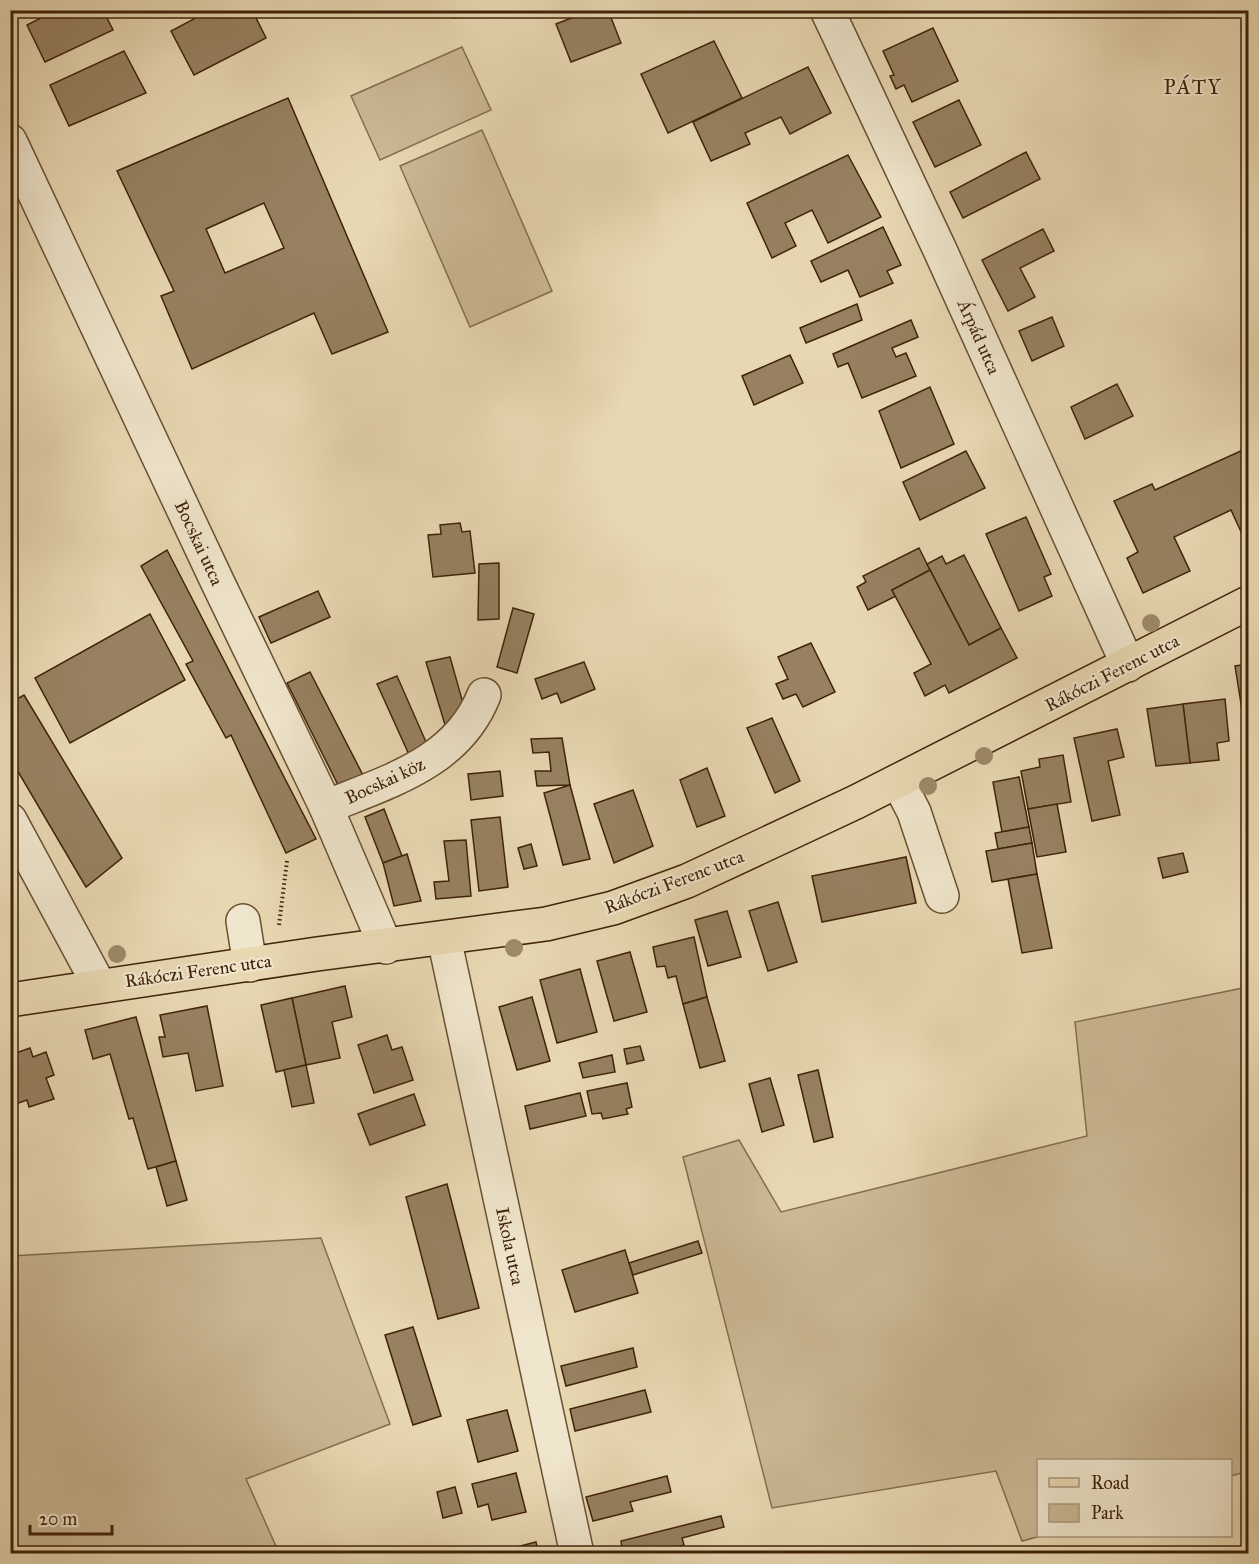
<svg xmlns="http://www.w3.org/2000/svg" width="1259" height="1564" font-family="'IM FELL Great Primer',serif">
<rect width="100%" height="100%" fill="#e8d8b2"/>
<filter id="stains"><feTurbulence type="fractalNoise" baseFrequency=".00333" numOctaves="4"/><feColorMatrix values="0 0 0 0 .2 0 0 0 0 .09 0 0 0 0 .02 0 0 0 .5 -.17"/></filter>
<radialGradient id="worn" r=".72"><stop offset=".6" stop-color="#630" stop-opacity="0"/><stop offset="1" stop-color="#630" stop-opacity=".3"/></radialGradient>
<!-- green -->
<g fill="#cbb995" stroke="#856e4f" stroke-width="1.5">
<path d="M462,47l29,63 -111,50 -29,-64z"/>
<path d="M482,130l70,161 -82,36 -70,-161z"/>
<path d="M1248,987v484l-17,5 -1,-16h-192v76h3l-19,5 -26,-70 -224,37 -89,-351 56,-17 42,72 306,-76 -12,-114z"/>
<path d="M321,1238l69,186 -144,55 33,74h-268v-297z"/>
</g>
<!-- building -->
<g fill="#978161" stroke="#3f2209" stroke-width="1.5" fill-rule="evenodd">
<path d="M56,10h47l10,20 -68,32 -18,-37z"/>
<path d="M194,10h58l14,28 -72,37 -23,-44 23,-12 -3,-7z"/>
<path d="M452,10h20l-17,8z"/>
<path d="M592,10h16l13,33 -50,19 -15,-38z"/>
<path d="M933,28l25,53 -46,21 -8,-17 -8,4 -6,-13 4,-1 -11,-24z"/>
<path d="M714,41l28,57 -74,35 -27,-59z"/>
<path d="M124,51l22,42 -77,33 -19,-41z"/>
<path d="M808,67l23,46 -41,21 -9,-17 -36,16 5,11 -39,17 -18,-39z"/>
<path d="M288,98l100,234 -56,22 -18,-41 -122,56 -31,-73 13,-5 -57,-120zM264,203l20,45 -59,25 -19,-44z"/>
<path d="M959,100l22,45 -46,22 -22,-45z"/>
<path d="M1026,152l14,27 -77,39 -13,-26z"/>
<path d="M848,155l33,62 -53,26 -16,-33 -27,13 11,23 -24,12 -25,-55z"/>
<path d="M883,227l18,38 -14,6 6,12 -33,14 -12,-27 -27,12 -10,-21z"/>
<path d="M1043,229l11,22 -34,17 15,29 -27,14 -26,-51z"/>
<path d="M857,304l5,16 -56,23 -6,-15z"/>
<path d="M1052,317l12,29 -32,15 -13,-30z"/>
<path d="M911,320l7,17 -26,11 4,9 10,-4 10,23 -54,22 -14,-35 -10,4 -5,-13z"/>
<path d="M790,355l13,28 -49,22 -12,-29z"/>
<path d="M1117,384l16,32 -48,23 -14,-32z"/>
<path d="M930,387l24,57 -53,24 -22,-57z"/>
<path d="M1245,449l3,7v91l-17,-37 -57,27 16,34 -47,22 -16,-35 11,-6 -24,-51 38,-17 3,6z"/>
<path d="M966,451l19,37 -65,32 -17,-38z"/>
<path d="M1026,517l25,57 -7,3 8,19 -33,15 -33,-77z"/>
<path d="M460,523l2,9 8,-1 5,42 -42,4 -5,-42 13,-1 -1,-9z"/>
<path d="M919,548l11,22 -38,20 4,6 -28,14 -11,-23 9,-5 -3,-6z"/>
<path d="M167,550l149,289 -30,14 -55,-118 -5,3 -40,-74 7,-3 -52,-95z"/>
<path d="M964,555l37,73 -32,17 -42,-81 15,-8 4,8z"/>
<path d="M499,563v56l-21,1 1,-56z"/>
<path d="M930,570l39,75 32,-17 16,30 -68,35 -4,-8 -20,11 -11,-23 17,-9 -39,-74z"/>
<path d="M318,591l12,26 -59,26 -12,-26z"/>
<path d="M513,608l21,6 -17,59 -20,-6z"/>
<path d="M150,614l35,66 -115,63 -35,-65z"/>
<path d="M811,643l24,49 -32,15 -7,-13 -13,5 -7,-15 12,-5 -10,-22z"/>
<path d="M450,657l18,64 -22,7 -20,-66z"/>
<path d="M584,662l11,27 -34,14 -4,-10 -15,6 -7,-20z"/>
<path d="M1248,664v64l-3,1 -10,-63z"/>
<path d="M310,672l57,111 -24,12 -56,-112z"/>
<path d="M397,676l33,75 -19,8 -34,-75z"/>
<path d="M24,695l98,163 -36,29 -76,-129v-55z"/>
<path d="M1225,699l4,42 -12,2 2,17 -29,3 -7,-59z"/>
<path d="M1183,704l7,59 -34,3 -9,-57z"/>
<path d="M772,718l28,63 -25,12 -28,-65z"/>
<path d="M1117,729l7,28 -16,4 12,54 -28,6 -18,-83z"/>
<path d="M562,738l8,47 -33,1 -2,-15h16l-2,-19 -16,1 -2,-14z"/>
<path d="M1063,755l8,47 -43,7 -7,-38 19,-4 -1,-8z"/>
<path d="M707,768l18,48 -28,11 -17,-47z"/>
<path d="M500,771l3,25 -32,4 -3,-26z"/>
<path d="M1019,777l10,50 -27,5 -9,-50z"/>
<path d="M570,785l20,74 -27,6 -19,-72z"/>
<path d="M633,790l20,56 -39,17 -20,-59z"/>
<path d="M1057,804l9,48 -29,5 -9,-48z"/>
<path d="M384,809l18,47 -19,7 -18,-46z"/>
<path d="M500,817l8,70 -29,4 -8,-71z"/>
<path d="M1029,827l3,16 -34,6 -3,-16z"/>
<path d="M466,840l5,56 -35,3 -2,-17 15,-1 -5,-40z"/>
<path d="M1032,843l5,31 -45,8 -6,-31z"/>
<path d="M531,844l6,22 -13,3 -6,-21z"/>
<path d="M1183,853l5,19 -25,6 -5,-20z"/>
<path d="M407,854l14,47 -27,5 -11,-43z"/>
<path d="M906,857l10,46 -94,19 -10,-46z"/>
<path d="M1037,874l15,74 -30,5 -14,-74z"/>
<path d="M778,902l19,60 -29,9 -19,-60z"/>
<path d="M727,911l14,46 -33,9 -13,-46z"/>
<path d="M694,937l13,60 -24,7 -7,-28 -8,2 -3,-12 -8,1 -4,-20z"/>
<path d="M630,952l17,60 -33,9 -17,-60z"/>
<path d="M580,969l17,63 -40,11 -17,-63z"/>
<path d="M345,986l7,31 -20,5 8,36 -34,7 -14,-67z"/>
<path d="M532,997l18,64 -33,9 -18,-63z"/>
<path d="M707,997l18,64 -25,7 -17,-64z"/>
<path d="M292,998l14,67 -30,7 -15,-67z"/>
<path d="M207,1006l16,80 -27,5 -8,-38 -25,4 -4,-20h6l-5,-22z"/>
<path d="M136,1017l40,144 -28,8 -15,-51 -4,1 -19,-65 -17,5 -8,-29z"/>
<path d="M387,1035l5,15 10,-3 11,33 -39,13 -16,-48z"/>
<path d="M640,1046l4,14 -17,4 -3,-15z"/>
<path d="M30,1048l3,9 13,-5 8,23 -8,3 8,21 -25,8 -2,-7 -17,6v-51z"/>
<path d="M612,1055l3,17 -32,6 -4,-15z"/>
<path d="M306,1065l8,38 -22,4 -8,-37z"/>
<path d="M818,1070l15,67 -19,5 -16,-67z"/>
<path d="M770,1078l14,47 -22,7 -13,-48z"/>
<path d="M627,1083l5,24 -6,2 2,5 -25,5 -2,-6 -9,1 -5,-23z"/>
<path d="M580,1093l6,23 -56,13 -5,-23z"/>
<path d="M414,1094l11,31 -55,20 -12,-31z"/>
<path d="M176,1161l11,39 -20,6 -11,-39z"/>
<path d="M447,1184l32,124 -41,11 -32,-122z"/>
<path d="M698,1241l4,12 -69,22 -4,-12z"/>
<path d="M625,1250l13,43 -63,19 -13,-42z"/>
<path d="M413,1327l28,89 -28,9 -28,-90z"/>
<path d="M633,1348l4,19 -71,19 -5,-20z"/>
<path d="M645,1390l6,22 -76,19 -5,-22z"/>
<path d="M507,1410l11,41 -40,11 -11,-42z"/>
<path d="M516,1473l10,39 -34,8 -4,-16 -10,3 -6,-23z"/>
<path d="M667,1476l4,16 -41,10 3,9 -40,10 -7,-24z"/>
<path d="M455,1487l7,26 -19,5 -6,-26z"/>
<path d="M721,1516l3,11 -42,11 2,7 -32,9h-29l-2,-13z"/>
<path d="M536,1542l3,12h-45v-1z"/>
</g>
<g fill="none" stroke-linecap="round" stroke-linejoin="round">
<defs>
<g id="minor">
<path d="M827,10l113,240 188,415"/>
<path d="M10,141l207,440 109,226 60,140"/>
<path d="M898,781l16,31 28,84"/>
<path d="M326,807c63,-26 131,-44 158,-112"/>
<path d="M10,820l89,165"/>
<path d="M243,921l7,44"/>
<path d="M444,938l133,616"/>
</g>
<path id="major" d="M10,1000l307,-46 229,-30 67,-16 74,-27 169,-79 392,-199"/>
</defs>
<!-- minor casing -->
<use href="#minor" stroke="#695033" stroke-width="36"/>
<!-- major casing -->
<use href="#major" stroke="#3f2209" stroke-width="36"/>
<!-- path -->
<path stroke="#3f2209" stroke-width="4" stroke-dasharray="1.5 3" stroke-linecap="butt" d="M279,925l8,-64"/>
<!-- minor -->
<use href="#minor" stroke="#f0e6cd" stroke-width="33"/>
<!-- major -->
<use href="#major" stroke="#e8d8b2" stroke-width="33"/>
</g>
<!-- trees -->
<g fill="#9e8968">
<circle cx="1151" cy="623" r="9"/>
<circle cx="984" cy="756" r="9"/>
<circle cx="928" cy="786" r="9"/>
<circle cx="514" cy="948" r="9"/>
<circle cx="117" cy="954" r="9"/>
</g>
<g text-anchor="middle" stroke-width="4.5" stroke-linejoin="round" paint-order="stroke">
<!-- street labels -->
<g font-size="18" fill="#3f2209" stroke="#f0e6cd">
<text transform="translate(979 337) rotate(66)" y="6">Árpád utca</text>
<text transform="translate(199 543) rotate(65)" y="6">Bocskai utca</text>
<text transform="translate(1112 673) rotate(-27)" y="6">Rákóczi Ferenc utca</text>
<text transform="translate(385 781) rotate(-25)" y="6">Bocskai köz</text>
<text transform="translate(674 882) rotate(-21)" y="6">Rákóczi Ferenc utca</text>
<text transform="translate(198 971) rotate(-8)" y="6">Rákóczi Ferenc utca</text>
<text transform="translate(510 1246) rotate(78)" y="6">Iskola utca</text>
</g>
<!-- quarter labels -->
<g font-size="21" letter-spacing="1.5" fill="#3f2209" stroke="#f0e6cd">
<text x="1193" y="94">PÁTY</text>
</g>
</g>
<!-- margin -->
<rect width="1259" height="1564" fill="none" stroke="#e8d8b2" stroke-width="36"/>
<rect x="12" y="12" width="1235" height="1540" fill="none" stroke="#3f2209" stroke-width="3"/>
<rect x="18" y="18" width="1223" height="1528" fill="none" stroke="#3f2209" stroke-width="1.5"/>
<!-- legend -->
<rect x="1037" y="1459" width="195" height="78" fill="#f0e6cd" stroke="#a9987f" stroke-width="1.5"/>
<rect x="1049" y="1478" width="30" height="9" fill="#e8d8b2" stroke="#a9987f" stroke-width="1.5"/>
<text x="1091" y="1489" font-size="18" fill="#3f2209">Road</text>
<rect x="1049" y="1504" width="30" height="18" fill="#cbb995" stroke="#a9987f" stroke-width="1.5"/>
<text x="1091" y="1519" font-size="18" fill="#3f2209">Park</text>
<!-- scale -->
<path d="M30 1525v9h82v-9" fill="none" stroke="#3f2209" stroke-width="3"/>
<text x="39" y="1525" font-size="18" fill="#3f2209" stroke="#f0e6cd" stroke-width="4.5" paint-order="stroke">20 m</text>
<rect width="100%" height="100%" filter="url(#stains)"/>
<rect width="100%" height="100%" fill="url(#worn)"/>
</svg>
